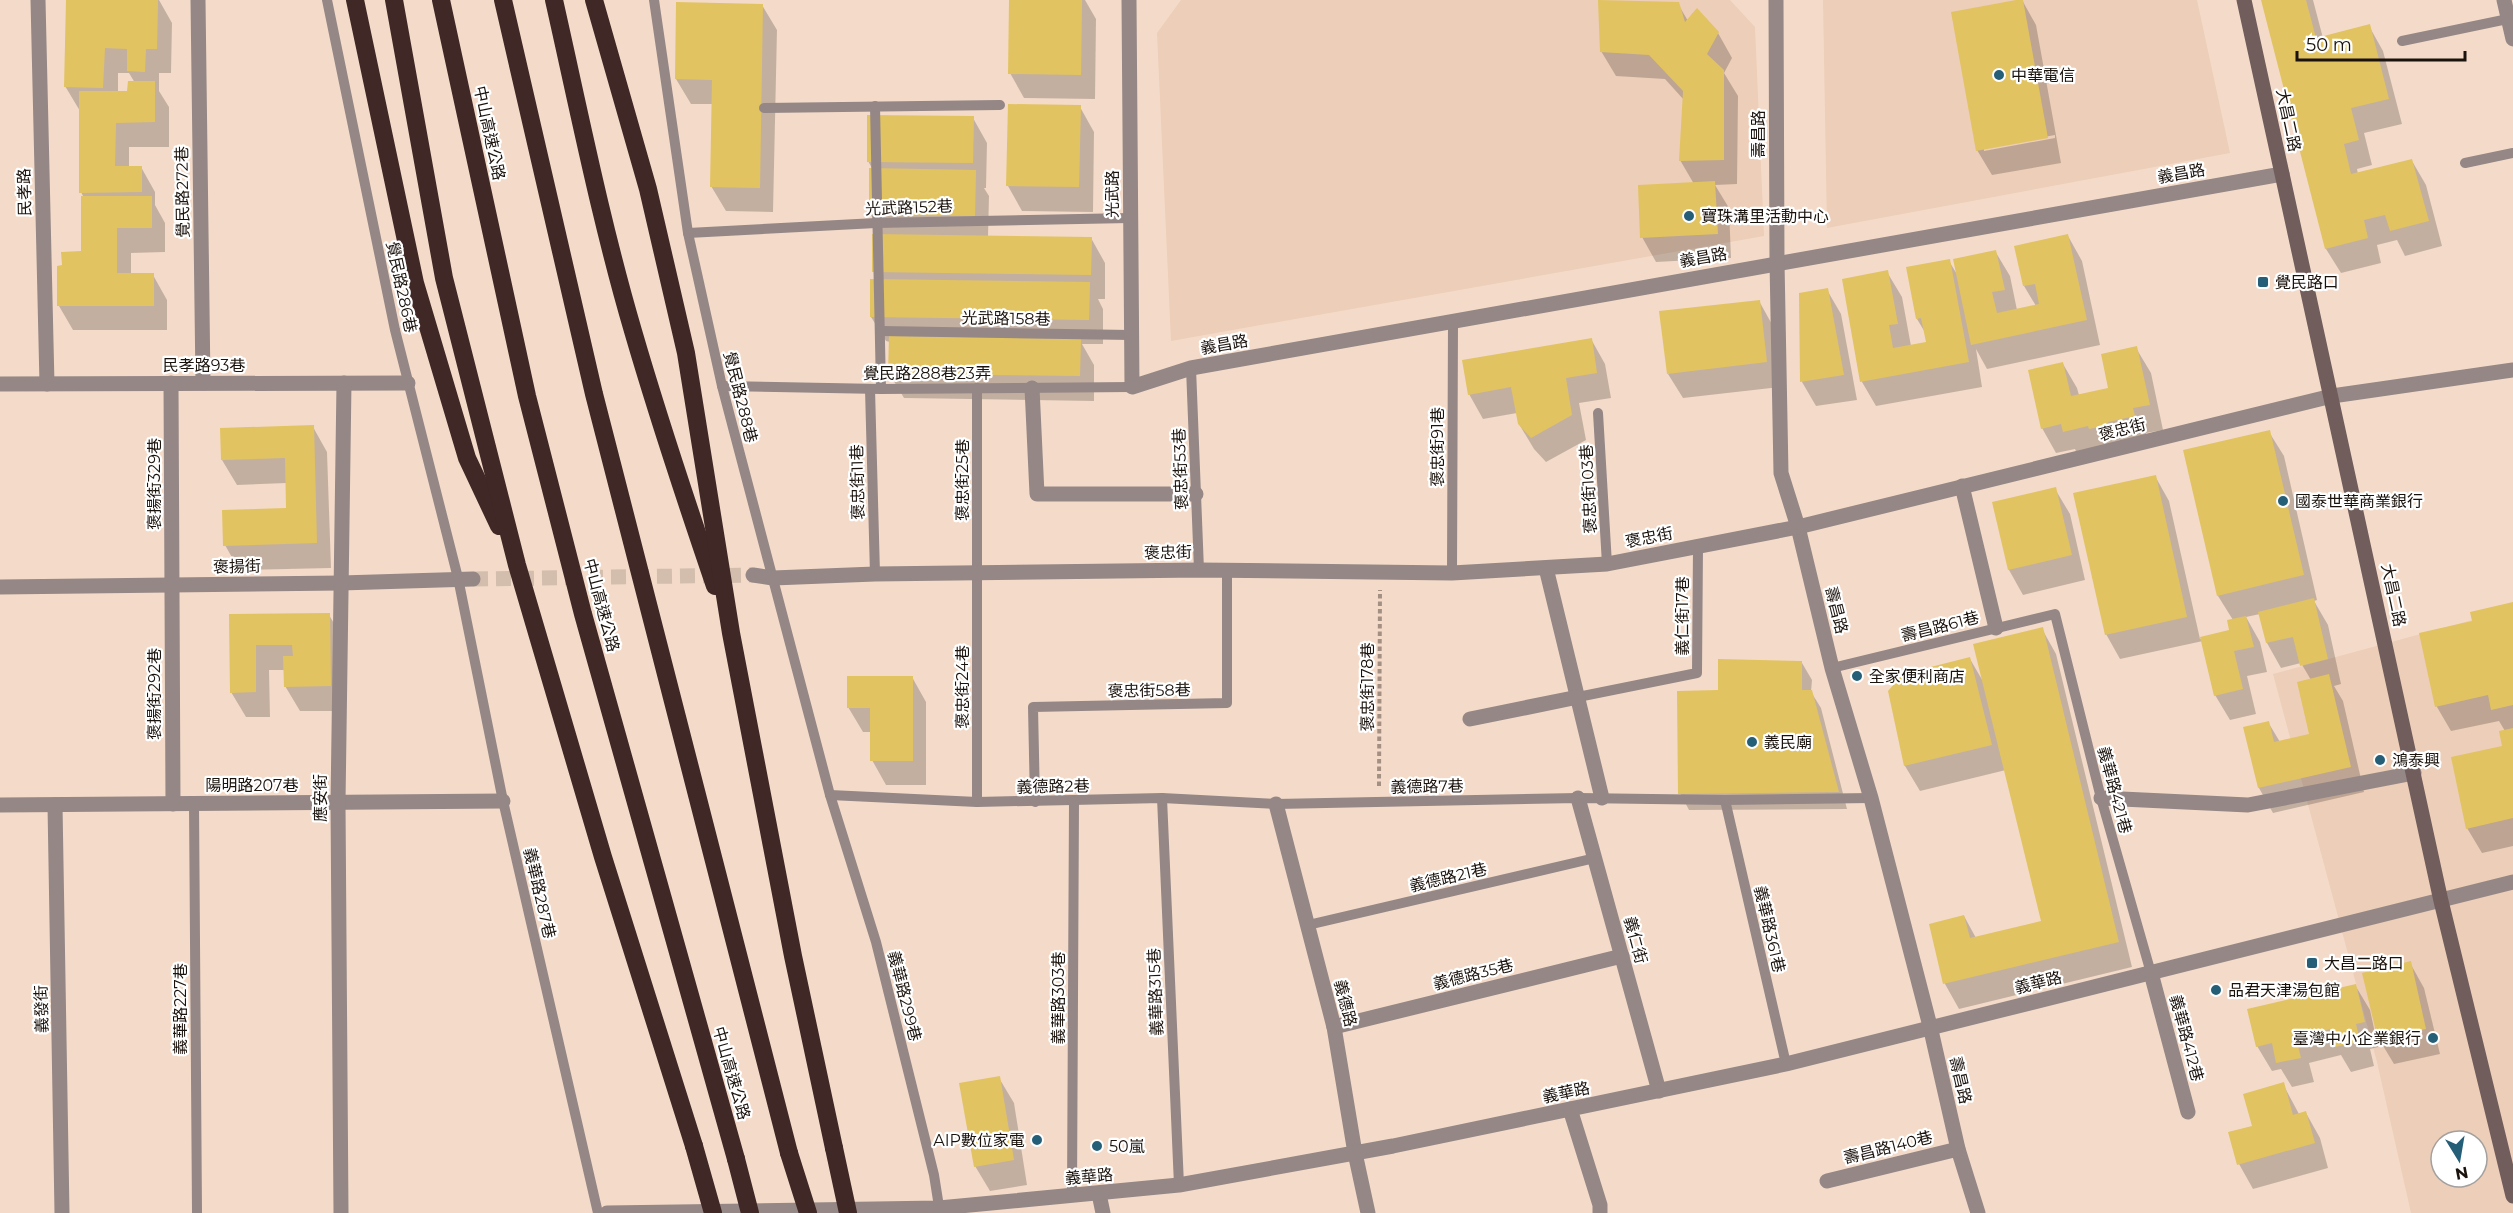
<svg xmlns="http://www.w3.org/2000/svg" width="2513" height="1213" font-family="Montserrat,'Noto Sans TC',sans-serif">
<rect width="100%" height="100%" fill="#f4dbc9"/>
<!-- built -->
<g fill="#edceb8" fill-rule="evenodd">
<path d="M1181,0h549l25,27 9,209 -593,105 -14,-308z"/>
<path d="M1823,0h374l33,153 -403,75z"/>
<path d="M2513,609v604h-102l-34,-151 -104,-388zM2441,1141h36v36h-36z"/>
</g>
<!-- shadow -->
<g fill="#0003" fill-rule="evenodd">
<path d="M67,0h92l13,23 -1,50h-12v18l10,16v40h-40v20h12l14,25v13l10,18v29l-34,1v22h22l14,25v30h-94l-14,-24 23,-53 2,-55 -3,-6 -1,-81 -15,-25zM118,73h11l6,10 -6,9h-11z"/>
<path d="M1011,0h74l11,19 -1,80 -71,-1 -14,-25z"/>
<path d="M2022,0l14,25 25,138 -69,12 -15,-25zM2055,135v3l-71,13v-3z"/>
<path d="M2262,0h51l10,38 46,-12 14,25 19,73 -38,9 8,32 -15,4 1,5 54,-13 14,24 16,61 -37,10 -8,-16 -20,5 4,18 -40,10 -15,-24z"/>
<path d="M1678,4l10,17 30,12 14,25 -8,15 14,23 -1,88 -22,1 14,23 2,50 -75,4 -14,-25 52,-53 -14,-24 4,-60 -19,-21 -49,-3 -15,-25z"/>
<path d="M762,5l15,25 -4,182 -47,-1 -15,-25 2,-82h-22l-15,-25z"/>
<path d="M1080,107l14,25 -1,80 -71,-1 -14,-25z"/>
<path d="M973,118l14,25 -1,45h-2l5,8 -1,41 103,1 14,25v36h-7l5,10v35h-21l12,21v36l-190,-3 -15,-25 1,-31 -4,-1 -15,-24 8,-36 4,-45 -12,-21 2,-45 -5,-9z"/>
<path d="M2068,236l14,25 18,84 -113,24 -11,-20 6,38 -106,19 -14,-24 25,-110 15,25 9,49 17,-3 -2,-9 -9,-15 32,-58 9,15 37,-25 15,25 7,34 19,-4 -12,-20z"/>
<path d="M1827,290l14,24 16,86 -41,6 -14,-24z"/>
<path d="M1759,301l14,25 7,61 -97,11 -15,-24z"/>
<path d="M1591,339l14,25 6,34 -32,5 7,37 -40,22 -12,-13 -15,-25 -2,-11 -34,6 -14,-25z"/>
<path d="M2136,348l15,25 12,57 -17,3 2,8 -70,15 -3,-7 -19,4 -14,-25 21,-64 14,24 2,7 31,-6z"/>
<path d="M313,427l14,25 4,116 -92,2 -14,-25 63,-36 -1,-26 -50,2 -15,-25z"/>
<path d="M2269,432l15,24 33,144 -3,1 14,24 13,59 -7,2 9,15 21,91 -91,21 -14,-25 9,-66 12,20 31,-7v-55l-10,-17 -20,5 -14,-25 -7,-29 -14,3 14,25 7,30 -20,4 9,38 -26,6 -15,-25 -12,-54 -83,18 -14,-25 49,-158 14,25 31,138 31,-7 2,-12 -15,-24z"/>
<path d="M2055,489l15,25 15,66 -62,15 -14,-25 -16,-66z"/>
<path d="M2513,604v242l-31,7 -15,-25 37,-81 1,-16 -6,-10 -48,10 -14,-24 -16,-73 53,-11z"/>
<path d="M329,615l15,25 1,71h-45l-15,-25v-16h-16l1,47h-24l-15,-25v-76z"/>
<path d="M2042,629l14,25 76,313 -173,42 -14,-25 -15,-59 34,-9 12,22 67,-16 -37,-152 -86,21 -15,-25 -15,-74 80,-33 14,24z"/>
<path d="M1802,663l10,17 -1,12 10,16 26,101 -158,1 -9,-17 39,-102z"/>
<path d="M912,677l14,25v83h-40l-14,-25v-28h-9l-15,-25z"/>
<path d="M2410,963l14,25 16,66 -46,10 -15,-25z"/>
<path d="M2355,985l15,25 8,37 -8,2 4,17 -23,6 -10,-17 -32,8 5,19 -22,5 -11,-18 -9,2 -15,-25z"/>
<path d="M999,1078l15,25 13,82 -37,6 -15,-25z"/>
<path d="M2283,1084l16,30 7,-1 14,25 8,30 -75,21 -14,-25 15,-37z"/>
</g>
<!-- building -->
<g fill="#e2c361">
<path d="M66,0h92l-1,49h-11l-1,23 -18,-1v-22l-22,-1 -2,40 -39,-1z"/>
<path d="M1009,0h73l-1,75 -73,-1z"/>
<path d="M1598,0l81,2 6,20 12,-14 22,24 -12,22 17,16v90l-45,1 4,-70 -34,-36 -49,-3z"/>
<path d="M2016,0h7l25,138 -72,13 -25,-139z"/>
<path d="M2261,0h45l10,38 54,-14 19,75 -38,9 8,32 -15,4 7,30 61,-15 17,62 -39,10 -5,-16 -21,5 4,18 -43,11z"/>
<path d="M676,2l87,2 -3,184 -50,-1 2,-107 -37,-1z"/>
<path d="M128,81h27v41l-39,1 -1,43h27v26l-63,1v-102h48z"/>
<path d="M1008,104l73,1 -2,82 -73,-1z"/>
<path d="M867,115l107,1 -1,47 -106,-1z"/>
<path d="M869,168l107,2 -1,46 -106,-1z"/>
<path d="M1715,181l3,53 -78,4 -2,-53z"/>
<path d="M81,196h71v32h-35v45h37v33h-97v-40l5,-1 -1,-13 20,-1z"/>
<path d="M872,234l220,3 -1,38 -219,-3z"/>
<path d="M2068,234l19,86 -116,25 -18,-86 43,-9 9,40 -13,2 5,21 42,-9 -4,-20 -12,2 -9,-40z"/>
<path d="M1950,259l19,103 -109,20 -18,-103 46,-9 10,54 -9,1 4,23 33,-6 -5,-24 -5,1 -10,-52z"/>
<path d="M870,279l220,3 -1,38 -219,-3z"/>
<path d="M1828,288l16,87 -44,7 -1,-89z"/>
<path d="M1760,300l7,62 -100,12 -8,-63z"/>
<path d="M889,336l192,3 -1,37 -192,-2z"/>
<path d="M1592,338l5,35 -31,5 6,37 -41,23 -13,-14 -7,-37 -43,8 -6,-35z"/>
<path d="M2137,346l13,59 -17,3 2,8 -27,6 1,3 -20,4 -1,-3 -25,6 -2,-8 -20,5 -13,-59 35,-8 8,34 37,-8 -7,-34z"/>
<path d="M314,425l3,118 -94,3 -1,-36 64,-2 -1,-50 -64,2 -1,-32z"/>
<path d="M2270,430l34,145 -87,21 -34,-146z"/>
<path d="M2156,475l31,142 -82,18 -32,-142z"/>
<path d="M2056,487l16,68 -64,15 -16,-68z"/>
<path d="M2314,598l14,61 -28,7 -7,-29 -27,6 -8,-31z"/>
<path d="M2513,602v103l-22,5 -3,-15 -53,12 -16,-74 53,-12 -2,-9z"/>
<path d="M330,613l1,73 -47,1 -1,-31h10l-1,-11h-36v47l-26,1 -1,-79z"/>
<path d="M2246,616l8,31 -20,4 9,38 -29,7 -14,-59 29,-7 -2,-10z"/>
<path d="M2043,627l76,315 -176,42 -14,-60 35,-9 6,23 71,-17 -68,-277z"/>
<path d="M1970,657l22,88 -88,21 -16,-75 15,-17z"/>
<path d="M1718,659l84,2v29h10l27,102 -161,2 -1,-103 41,-1z"/>
<path d="M2329,674l22,93 -93,21 -15,-61 26,-6 5,21 35,-8 -12,-52z"/>
<path d="M847,676h66v85h-43v-53h-23z"/>
<path d="M2513,728v90l-47,11 -15,-72 51,-11 -3,-15z"/>
<path d="M2411,961l15,68 -48,11 -16,-67z"/>
<path d="M2356,984l9,38 -9,2 4,17 -25,6 -4,-18 -35,9 5,20 -25,5 -4,-20 -16,4 -9,-38z"/>
<path d="M1000,1076l14,84 -40,7 -15,-84z"/>
<path d="M2284,1082l9,33 13,-4 9,32 -78,22 -9,-33 24,-6 -9,-32z"/>
</g>
<g fill="none" stroke-linecap="round" stroke-linejoin="round">
<!-- street-tunnel -->
<path stroke="#d3bdad" stroke-width="15" stroke-dasharray="15 8" stroke-linecap="butt" d="M473,579l280,-4"/>
<!-- path -->
<path stroke="#a39083" stroke-width="4" stroke-dasharray="4.5 3" stroke-linecap="butt" d="M1379,786l1,-196"/>
<!-- lane -->
<g stroke="#958786" stroke-width="10">
<path d="M327,0l68,330 63,248 45,223 95,412"/>
<path d="M654,0l34,233 34,153 108,409 46,147 58,233 6,38"/>
<path d="M2402,41l111,-23"/>
<path d="M875,106l6,283"/>
<path d="M764,108l236,-3"/>
<path d="M2465,163l48,-10"/>
<path d="M688,233l188,-10 254,-5"/>
<path d="M881,331l250,4"/>
<path d="M1191,368l8,202"/>
<path d="M722,386l159,3 251,-2"/>
<path d="M870,389l5,185"/>
<path d="M1598,413l9,151"/>
<path d="M1452,573l1,-252"/>
<path d="M1832,668l223,-54 46,184 50,175"/>
<path d="M1578,697l119,-24 1,-127"/>
<path d="M830,795l147,7 185,-4 114,6 302,-6 147,2 146,-2"/>
<path d="M1162,798l17,387"/>
<path d="M1725,800l61,264"/>
<path d="M977,802v-414"/>
<path d="M1035,802l-2,-95 194,-4v-133"/>
<path d="M194,804l3,409"/>
<path d="M1308,925l287,-67"/>
<path d="M1072,1195l2,-394"/>
</g>
<!-- street -->
<g stroke="#958786" stroke-width="15">
<path d="M38,0l9,384"/>
<path d="M198,0l5,383"/>
<path d="M1129,0l3,387 59,-19 1091,-194"/>
<path d="M1776,0l1,262 4,211 17,54 34,141 39,130 59,228 28,123 20,64"/>
<path d="M2504,0l9,39"/>
<path d="M171,383l2,421"/>
<path d="M0,384l408,-1"/>
<path d="M1032,388l5,106h159"/>
<path d="M1962,486l34,142"/>
<path d="M1546,568l56,230"/>
<path d="M753,575l20,3 102,-4 324,-4 253,3 155,-9 191,-37 534,-131 181,-26"/>
<path d="M0,587l341,-4 132,-4"/>
<path d="M1470,719l108,-22"/>
<path d="M1578,798l81,293"/>
<path d="M2101,798l147,7 166,-32"/>
<path d="M1276,804l58,223 21,126 13,60"/>
<path d="M0,805l503,-4"/>
<path d="M55,805l7,408"/>
<path d="M2151,973l37,139"/>
<path d="M1334,1027l288,-71"/>
<path d="M1570,1109l30,96v8"/>
<path d="M1827,1181l131,-32"/>
<path d="M1099,1194l4,19"/>
<path d="M341,1213l-3,-410 6,-420"/>
<path d="M607,1213l332,-5 240,-23 214,-39 393,-82 727,-182"/>
</g>
<!-- secondary -->
<path stroke="#705d5c" stroke-width="15" d="M2244,0l197,901 72,295"/>
<!-- highway -->
<g stroke="#402826" stroke-width="18">
<path d="M355,0l60,283 52,175 32,68"/>
<path d="M394,0l50,278 73,287 86,292 91,289"/>
<path d="M441,0l86,396 56,218 153,545"/>
<path d="M503,0l91,394 195,759"/>
<path d="M554,0c25,111 47,222 79,331 25,86 53,170 82,255"/>
<path d="M594,0l54,189 38,164 45,280 62,323 41,192"/>
</g>
<!-- highway-bridge -->
<g stroke="#402826" stroke-width="18">
<path d="M694,1146l19,67"/>
<path d="M834,1148l14,65"/>
<path d="M789,1153l19,60"/>
<path d="M736,1159l14,54"/>
</g>
</g>
<!-- markers -->
<g fill="#255e77" stroke="#fff" stroke-width="2">
<circle cx="1999" cy="75" r="6"/>
<circle cx="1689" cy="216" r="6"/>
<rect x="2257" y="276" width="12" height="12" rx="3"/>
<circle cx="2283" cy="501" r="6"/>
<circle cx="1857" cy="676" r="6"/>
<circle cx="1752" cy="742" r="6"/>
<circle cx="2380" cy="760" r="6"/>
<rect x="2306" y="957" width="12" height="12" rx="3"/>
<circle cx="2216" cy="990" r="6"/>
<circle cx="2433" cy="1038" r="6"/>
<circle cx="1037" cy="1140" r="6"/>
<circle cx="1097" cy="1146" r="6"/>
</g>
<g text-anchor="middle" stroke-width="4.5" stroke-linejoin="round" paint-order="stroke">
<!-- poi labels -->
<g font-size="16" fill="#1a120c" stroke="#fff" text-anchor="start">
<text x="2011" y="81">中華電信</text>
<text x="1701" y="222">寶珠溝里活動中心</text>
<text x="2275" y="288">覺民路口</text>
<text x="2295" y="507">國泰世華商業銀行</text>
<text x="1869" y="682">全家便利商店</text>
<text x="1764" y="748">義民廟</text>
<text x="2392" y="766">鴻泰興</text>
<text x="2324" y="969">大昌二路口</text>
<text x="2228" y="996">品君天津湯包館</text>
<text x="2421" y="1044" text-anchor="end">臺灣中小企業銀行</text>
<text x="1025" y="1146" text-anchor="end">AIP數位家電</text>
<text x="1109" y="1152">50嵐</text>
</g>
<!-- street labels -->
<g font-size="16" fill="#1a120c" stroke="#fff">
<text transform="translate(2289 120) rotate(78)" y="6">大昌二路</text>
<text transform="translate(490 133) rotate(78)" y="6">中山高速公路</text>
<text transform="translate(1758 134) rotate(-90)" y="6">壽昌路</text>
<text transform="translate(2181 173) rotate(-10)" y="6">義昌路</text>
<text transform="translate(24 192) rotate(-91)" y="6">民孝路</text>
<text transform="translate(182 192) rotate(-91)" y="6">覺民路272巷</text>
<text transform="translate(1112 194) rotate(-90)" y="6">光武路</text>
<text transform="translate(909 207) rotate(-2)" y="6">光武路152巷</text>
<text transform="translate(1703 257) rotate(-10)" y="6">義昌路</text>
<text transform="translate(402 287) rotate(78)" y="6">覺民路286巷</text>
<text transform="translate(1006 318) rotate(1)" y="6">光武路158巷</text>
<text transform="translate(1224 344) rotate(-10)" y="6">義昌路</text>
<text x="204" y="371">民孝路93巷</text>
<text x="927" y="379">覺民路288巷23弄</text>
<text transform="translate(741 397) rotate(76)" y="6">覺民路288巷</text>
<text transform="translate(2122 429) rotate(-14)" y="6">褒忠街</text>
<text transform="translate(1437 447) rotate(-90)" y="6">褒忠街91巷</text>
<text transform="translate(1180 469) rotate(-92)" y="6">褒忠街53巷</text>
<text transform="translate(962 480) rotate(-90)" y="6">褒忠街25巷</text>
<text transform="translate(857 482) rotate(-91)" y="6">褒忠街11巷</text>
<text transform="translate(154 484) rotate(-90)" y="6">褒揚街329巷</text>
<text transform="translate(1588 489) rotate(-93)" y="6">褒忠街103巷</text>
<text transform="translate(1649 537) rotate(-11)" y="6">褒忠街</text>
<text transform="translate(1168 552) rotate(-1)" y="6">褒忠街</text>
<text transform="translate(237 566) rotate(-1)" y="6">褒揚街</text>
<text transform="translate(2394 595) rotate(78)" y="6">大昌二路</text>
<text transform="translate(602 605) rotate(75)" y="6">中山高速公路</text>
<text transform="translate(1837 610) rotate(76)" y="6">壽昌路</text>
<text transform="translate(1682 616) rotate(-90)" y="6">義仁街17巷</text>
<text transform="translate(1940 626) rotate(-14)" y="6">壽昌路61巷</text>
<text transform="translate(962 687) rotate(-90)" y="6">褒忠街24巷</text>
<text transform="translate(1367 687) rotate(-90)" y="6">褒忠街178巷</text>
<text transform="translate(1149 690) rotate(-1)" y="6">褒忠街58巷</text>
<text transform="translate(154 694) rotate(-90)" y="6">褒揚街292巷</text>
<text x="252" y="791">陽明路207巷</text>
<text transform="translate(1053 786) rotate(-1)" y="6">義德路2巷</text>
<text transform="translate(1427 786) rotate(-1)" y="6">義德路7巷</text>
<text transform="translate(2115 790) rotate(75)" y="6">義華路421巷</text>
<text transform="translate(320 798) rotate(-90)" y="6">應安街</text>
<text transform="translate(1448 877) rotate(-13)" y="6">義德路21巷</text>
<text transform="translate(540 893) rotate(77)" y="6">義華路287巷</text>
<text transform="translate(1770 929) rotate(77)" y="6">義華路361巷</text>
<text transform="translate(1636 940) rotate(75)" y="6">義仁街</text>
<text transform="translate(1473 974) rotate(-14)" y="6">義德路35巷</text>
<text transform="translate(2038 982) rotate(-14)" y="6">義華路</text>
<text transform="translate(1155 992) rotate(-92)" y="6">義華路315巷</text>
<text transform="translate(905 996) rotate(76)" y="6">義華路299巷</text>
<text transform="translate(1058 998) rotate(-90)" y="6">義華路303巷</text>
<text transform="translate(1346 1003) rotate(76)" y="6">義德路</text>
<text transform="translate(41 1009) rotate(-91)" y="6">義發街</text>
<text transform="translate(180 1009) rotate(-90)" y="6">義華路227巷</text>
<text transform="translate(2187 1038) rotate(75)" y="6">義華路412巷</text>
<text transform="translate(732 1073) rotate(74)" y="6">中山高速公路</text>
<text transform="translate(1961 1080) rotate(77)" y="6">壽昌路</text>
<text transform="translate(1566 1092) rotate(-12)" y="6">義華路</text>
<text transform="translate(1888 1147) rotate(-14)" y="6">壽昌路140巷</text>
<text transform="translate(1089 1176) rotate(-5)" y="6">義華路</text>
</g>
</g>
<!-- north arrow -->
<g transform="translate(2459 1159) rotate(169)"><circle r="28" fill="#ffffff" stroke="#a3a09e" stroke-width="1.5"/>
<path d="M0-4.5L10 22L0 15L-10 22Z" fill="#255e77"/>
<text y="-9" font-size="16" font-weight="bold" text-anchor="middle" fill="#1a120c">N</text>
</g>
<!-- scale -->
<path d="M2297 51v9h168v-9" fill="none" stroke="#1a120c" stroke-width="3"/>
<text x="2306" y="51" font-size="18" fill="#1a120c" stroke="#ffffff" stroke-width="4.5" paint-order="stroke">50 m</text>
</svg>
